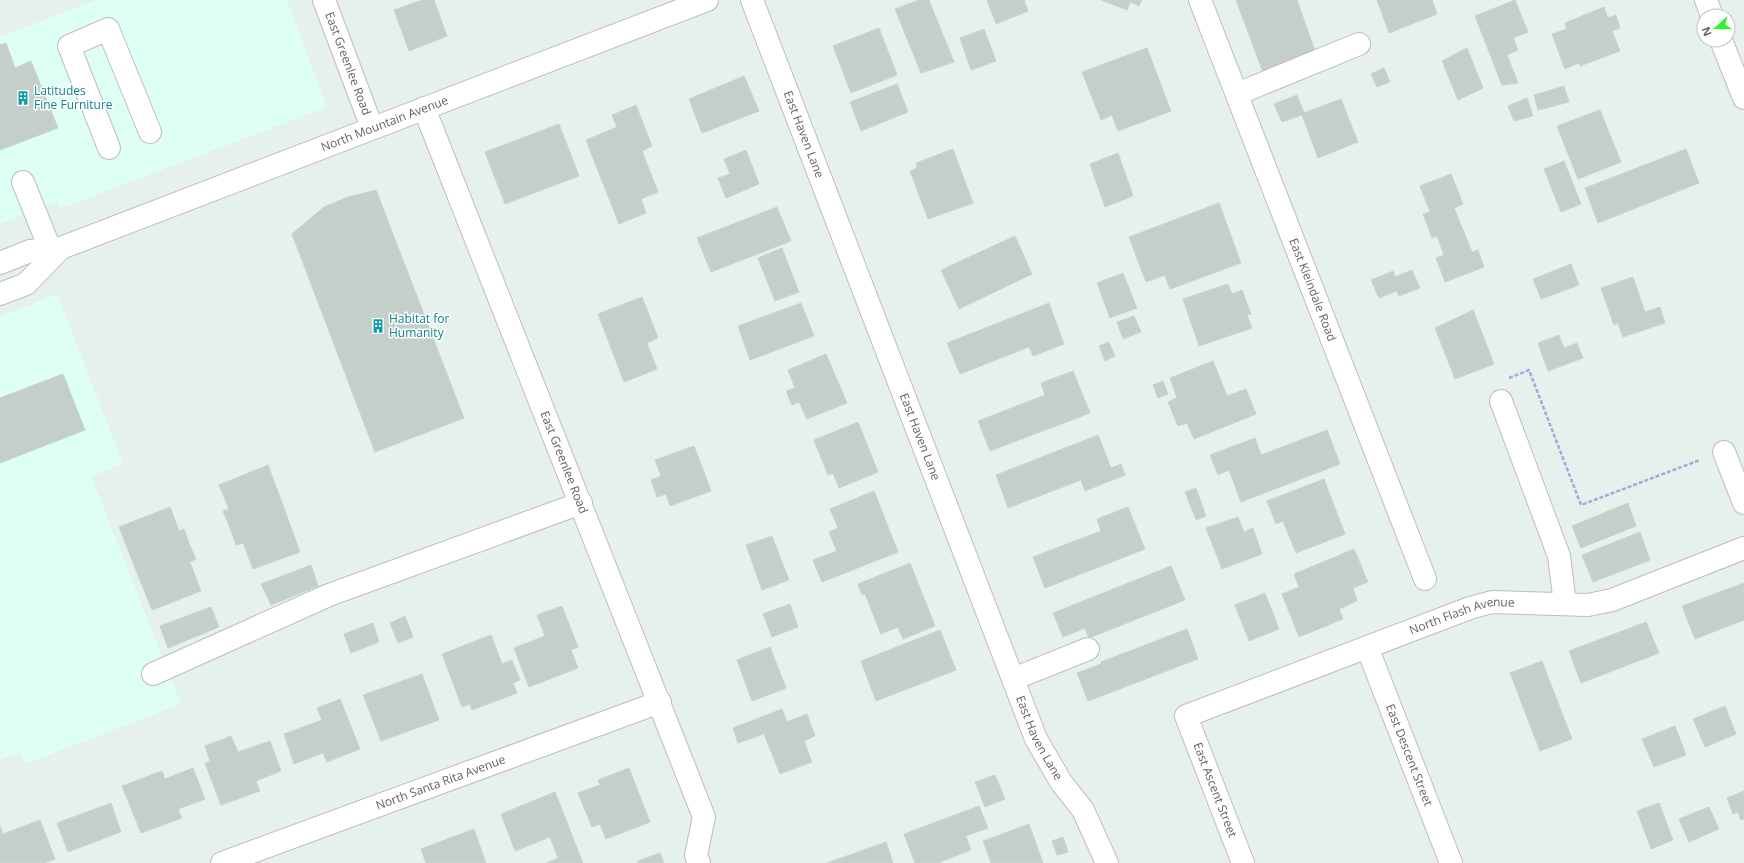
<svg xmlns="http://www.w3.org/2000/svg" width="1744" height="863" font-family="'Open Sans',sans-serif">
<rect width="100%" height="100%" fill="#e6f1ed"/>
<!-- commercial -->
<g fill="#ddfff4">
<path d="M96,0h191l40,107 -268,102 -2,-7 -57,22v-187z"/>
<path d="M57,294l66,170 -32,12 90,228 -156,60 -4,-12 -21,8v-443z"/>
</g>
<!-- building -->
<g fill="#c4cfca" stroke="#c4d6cf">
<path d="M422,0h12l13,36 -38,15 -15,-41z"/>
<path d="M919,0h10l25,62 -33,11 -26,-64z"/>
<path d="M987,0h39l-2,1 4,10 -32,13z"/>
<path d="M1101,0h41l-3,6 -9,-4 -3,8z"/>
<path d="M1236,0h61l18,51 -51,24z"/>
<path d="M1377,0h55l5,14 -48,19z"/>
<path d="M1515,0l13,32 -15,6 5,12 -11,5 11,28 -16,2 -27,-69z"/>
<path d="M1604,7l4,11 8,-3 4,13 -8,3 8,20 -40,15 -1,-3 -14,6 -13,-35 15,-5 -2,-6z"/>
<path d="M879,28l18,47 -46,18 -18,-47z"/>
<path d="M984,29l12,32 -25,9 -11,-32z"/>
<path d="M6,43l9,25 16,-7 27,67 -58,22v-105z"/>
<path d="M1147,48l24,63 -53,20 -6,-16 -11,5 -19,-48z"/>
<path d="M1467,48l16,40 -25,12 -16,-39z"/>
<path d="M1384,68l6,14 -13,5 -6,-13z"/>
<path d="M744,76l15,35 -57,22 -13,-34z"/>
<path d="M897,84l11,28 -47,19 -11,-29z"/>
<path d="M1564,86l5,16 -31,8 -4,-15z"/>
<path d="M1297,95l7,18 37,-14 17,43 -40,16 -16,-43 -20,7 -8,-18z"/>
<path d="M1527,98l6,18 -19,5 -6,-15z"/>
<path d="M636,105l16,41 -10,5 16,41 -17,7 5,14 -27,11 -33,-84 31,-13 -5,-12z"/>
<path d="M1600,110l21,52 -43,17 -21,-53z"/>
<path d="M559,124l20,52 -74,28 -20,-52z"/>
<path d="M953,149l20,54 -45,16 -18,-48 7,-3 -1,-5z"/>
<path d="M1686,149l13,34 -101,40 -13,-35z"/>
<path d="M746,150l13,34 -33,14 -8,-20 12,-4 -6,-15z"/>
<path d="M1118,153l15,43 -28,11 -15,-43z"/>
<path d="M1564,161l17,43 -20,8 -17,-43z"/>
<path d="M1451,174l12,30 -9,4 18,44 6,-2 6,17 -39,15 -9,-24 8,-3 -7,-19 -5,2 -9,-24 7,-2 -10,-26z"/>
<path d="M376,190l88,228 -89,34 -83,-218 32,-27 24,-10z"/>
<path d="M1219,203l22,60 -71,26 -5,-14 -19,7 -17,-45z"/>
<path d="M777,207l14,34 -80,31 -14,-34z"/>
<path d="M1015,236l17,38 -73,35 -18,-39z"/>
<path d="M782,248l17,44 -24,9 -17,-43z"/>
<path d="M1571,264l8,21 -38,14 -8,-20z"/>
<path d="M1412,270l8,18 -21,8 -2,-5 -18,7 -8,-18 22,-9 2,6z"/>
<path d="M1123,273l14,35 -27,10 -13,-35z"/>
<path d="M1633,277l12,35 15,-5 5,16 -42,14 -5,-14 -4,2 -13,-37z"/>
<path d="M1228,284l4,10 10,-4 9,24 -4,1 5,13 -53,18 -16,-47z"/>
<path d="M642,297l16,41 -11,5 10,26 -33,13 -26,-68z"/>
<path d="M801,303l13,33 -64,24 -12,-34z"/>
<path d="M1049,303l15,41 -31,12 -4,-9 -69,27 -13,-31z"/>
<path d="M1473,310l21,54 -39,15 -20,-51z"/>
<path d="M1134,316l7,16 -18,7 -6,-17z"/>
<path d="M1559,335l5,13 13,-5 6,15 -35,13 -10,-28z"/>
<path d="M1109,342l6,14 -10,5 -6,-15z"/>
<path d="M826,354l21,49 -40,16 -8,-17 -7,3 -6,-14 9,-3 -7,-18z"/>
<path d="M1213,361l14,35 19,-7 10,25 -62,25 -7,-16 -9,3 -10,-24 9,-4 -7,-20z"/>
<path d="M1073,371l17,42 -100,38 -12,-30 67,-26 -4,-12z"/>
<path d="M63,374l22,56 -85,33v-65z"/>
<path d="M1163,381l5,13 -10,4 -5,-13z"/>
<path d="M858,422l20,50 -39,16 -6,-15 -5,2 -14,-35z"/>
<path d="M1327,430l13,34 -99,38 -12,-32 -11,5 -8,-20 45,-17 6,17z"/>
<path d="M1098,435l13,33 10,-4 4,11 -40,16 -4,-11 -73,28 -12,-33z"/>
<path d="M694,446l17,45 -41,15 -4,-12 -9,3 -6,-17 10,-4 -6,-16z"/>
<path d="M268,465l16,43 -54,20 -7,-17 6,-2 -10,-24z"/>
<path d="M1324,479l21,55 -49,19 -13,-32 -7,3 -9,-23z"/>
<path d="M1196,488l10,28 -10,4 -11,-28z"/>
<path d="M874,491l24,61 -76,30 -9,-22 24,-9 -8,-19 9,-4 -8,-19z"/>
<path d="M1628,503l8,23 -55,22 -9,-22z"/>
<path d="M170,507l9,24 5,-2 6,17 -55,22 -16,-41z"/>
<path d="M1128,507l17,42 -100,39 -12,-31 68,-26 -4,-12z"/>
<path d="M284,508l16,44 -47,17 -10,-26 -7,2 -6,-17z"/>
<path d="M1238,517l6,15 9,-4 9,26 -40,15 -16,-41z"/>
<path d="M1640,532l10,28 -57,22 -11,-27z"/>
<path d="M772,536l17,44 -27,10 -16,-45z"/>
<path d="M190,546l6,13 -6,3 11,29 -49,19 -17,-42z"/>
<path d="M1354,549l14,33 -15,6 4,13 -18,8 4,10 -44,18 -17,-43 17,-7 -5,-13z"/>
<path d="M910,563l25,63 -32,13 -5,-12 -17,7 -16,-40 -3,1 -4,-11z"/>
<path d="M311,565l7,21 -47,19 -10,-21z"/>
<path d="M1171,566l14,34 -96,38 -4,-10 -22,9 -10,-24z"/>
<path d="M1744,583v37l-49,19 -13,-33z"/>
<path d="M1265,593l14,36 -30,12 -14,-36z"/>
<path d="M790,604l8,23 -26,10 -9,-23z"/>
<path d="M562,606l16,41 -7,3 7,18 -49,19 -15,-39 31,-12 -8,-21z"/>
<path d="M211,607l8,20 -51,21 -8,-22z"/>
<path d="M405,616l8,21 -15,6 -8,-20z"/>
<path d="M1646,622l13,31 -78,30 -12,-32z"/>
<path d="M373,623l6,19 -28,11 -7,-19z"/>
<path d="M1187,629l11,30 -110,42 -11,-28 24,-9v-2z"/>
<path d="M940,630l16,40 -80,31 -15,-40z"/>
<path d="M491,635l11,29 10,-4 8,20 -7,3 4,10 -45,17 -2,-6 -8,3 -20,-53z"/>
<path d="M770,647l16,41 -34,13 -15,-41z"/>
<path d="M1542,661l30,78 -32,12 -30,-78z"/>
<path d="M422,674l17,46 -58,21 -18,-46z"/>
<path d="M340,699l20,50 -33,13 -4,-9 -29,11 -10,-30 38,-14 -5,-12z"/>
<path d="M1725,706l11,28 -31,13 -12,-28z"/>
<path d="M782,709l5,13 20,-8 8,22 -11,5 8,21 -32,12 -16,-40 -26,9 -5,-15z"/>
<path d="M1675,726l11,29 -32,12 -12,-28z"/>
<path d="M231,736l7,16 32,-11 11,30 -25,10 4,10 -39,14 -16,-42 5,-2 -5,-15z"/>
<path d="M193,768l12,31 -27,10 4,9 -41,15 -19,-47 40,-15 3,8z"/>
<path d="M629,768l21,54 -44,17 -6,-15 -8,3 -14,-34 22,-8 -2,-5z"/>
<path d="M995,775l10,24 -20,8 -10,-25z"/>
<path d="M1744,791v28l-3,1 -3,-8 -5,2 -6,-16z"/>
<path d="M555,792l28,71h-37l12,-5 -8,-21 -35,14 -14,-37z"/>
<path d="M111,803l10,29 -53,20 -11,-29z"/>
<path d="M1659,803l14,37 -22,9 -14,-38z"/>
<path d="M979,806l9,22 -22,8 5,14 -33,13h-23l-11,-29z"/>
<path d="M1709,807l10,22 -30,13 -10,-23z"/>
<path d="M40,820l15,39 -11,4h-44v-38l3,9z"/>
<path d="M1029,824l14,39h-52l-8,-22z"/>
<path d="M474,829l12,34h-60l-5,-14z"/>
<path d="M1063,837l5,15 -11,3 -5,-14z"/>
<path d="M886,842l7,21h-66z"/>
<path d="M660,853l4,10h-26v-2z"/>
</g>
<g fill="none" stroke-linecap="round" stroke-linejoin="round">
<defs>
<g id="minor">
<path id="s1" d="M324,0l48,128"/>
<path id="s2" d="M752,0l284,739 25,43 22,28 24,53"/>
<path id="s3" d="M1200,0l225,579"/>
<path d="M1706,0l6,16"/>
<path d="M1721,40l23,58"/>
<path d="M1237,94l122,-50"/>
<path id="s4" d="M424,108l280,709 -8,38 3,8"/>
<path d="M109,148l-40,-102 39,-17 42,103"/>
<path d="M23,182l27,67"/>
<path id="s5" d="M0,263l30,-12 31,-3 646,-248"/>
<path d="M0,294l26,-10 35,-36"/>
<path d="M1501,401l58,155 6,48"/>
<path d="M1724,452l20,51"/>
<path id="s6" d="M1367,647l84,216"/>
<path d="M153,674l176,-79 252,-92"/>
<path d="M1013,679l75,-30"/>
<path id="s7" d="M222,863l438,-161"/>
<path id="s8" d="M1243,863l-57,-147 284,-108 22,-6 96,3 24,-5 132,-52"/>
</g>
</defs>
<!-- minor casing -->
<use href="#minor" stroke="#c2bbbf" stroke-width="24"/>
<!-- path -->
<path stroke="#ada4dc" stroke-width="2.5" stroke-dasharray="4 2" stroke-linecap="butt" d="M1509,378l20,-8 52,135 119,-45"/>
<!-- minor -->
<use href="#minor" stroke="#fff" stroke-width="22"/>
</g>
<!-- icons -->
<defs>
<symbol id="building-bare" viewBox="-9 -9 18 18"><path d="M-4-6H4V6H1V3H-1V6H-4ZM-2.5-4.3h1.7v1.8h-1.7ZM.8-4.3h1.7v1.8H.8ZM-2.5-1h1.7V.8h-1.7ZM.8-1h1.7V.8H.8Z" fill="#0f9aa8" stroke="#fff" stroke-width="2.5" paint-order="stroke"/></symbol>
</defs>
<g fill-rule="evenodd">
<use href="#building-bare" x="13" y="88" width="20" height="20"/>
<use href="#building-bare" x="368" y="316" width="20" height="20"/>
</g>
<g text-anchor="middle" stroke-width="3" stroke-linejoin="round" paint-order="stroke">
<!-- street labels -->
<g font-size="12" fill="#675e63" stroke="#fff">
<text dy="4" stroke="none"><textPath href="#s1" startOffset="68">East Greenlee Road</textPath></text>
<text dy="4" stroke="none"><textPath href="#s5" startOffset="410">North Mountain Avenue</textPath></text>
<text dy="4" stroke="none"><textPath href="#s2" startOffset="144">East Haven Lane</textPath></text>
<text dy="4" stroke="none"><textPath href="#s3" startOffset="311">East Kleindale Road</textPath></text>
<text dy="4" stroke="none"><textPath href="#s2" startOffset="468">East Haven Lane</textPath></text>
<text dy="4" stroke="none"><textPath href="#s4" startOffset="381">East Greenlee Road</textPath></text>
<text dy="4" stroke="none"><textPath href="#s8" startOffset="452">North Flash Avenue</textPath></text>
<text dy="4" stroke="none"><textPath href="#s2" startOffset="792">East Haven Lane</textPath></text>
<text dy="4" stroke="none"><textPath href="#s6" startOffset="116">East Descent Street</textPath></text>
<text dy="4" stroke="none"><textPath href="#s7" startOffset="233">North Santa Rita Avenue</textPath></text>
<text transform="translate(1215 790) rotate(69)" y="4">East Ascent Street</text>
</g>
<!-- culture labels -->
<g font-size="12" fill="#0d838f" stroke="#fff" text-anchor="start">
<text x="34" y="95">Latitudes<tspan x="34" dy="14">Fine Furniture</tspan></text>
<text x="389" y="323">Habitat for<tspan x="389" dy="14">Humanity</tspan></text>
</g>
</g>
<!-- north arrow -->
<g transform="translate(1716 28) rotate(249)"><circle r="19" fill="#ffffff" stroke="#c2bfc1"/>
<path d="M0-3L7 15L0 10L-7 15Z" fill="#2ef429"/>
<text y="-6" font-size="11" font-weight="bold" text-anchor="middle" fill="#675e63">N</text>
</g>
</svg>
